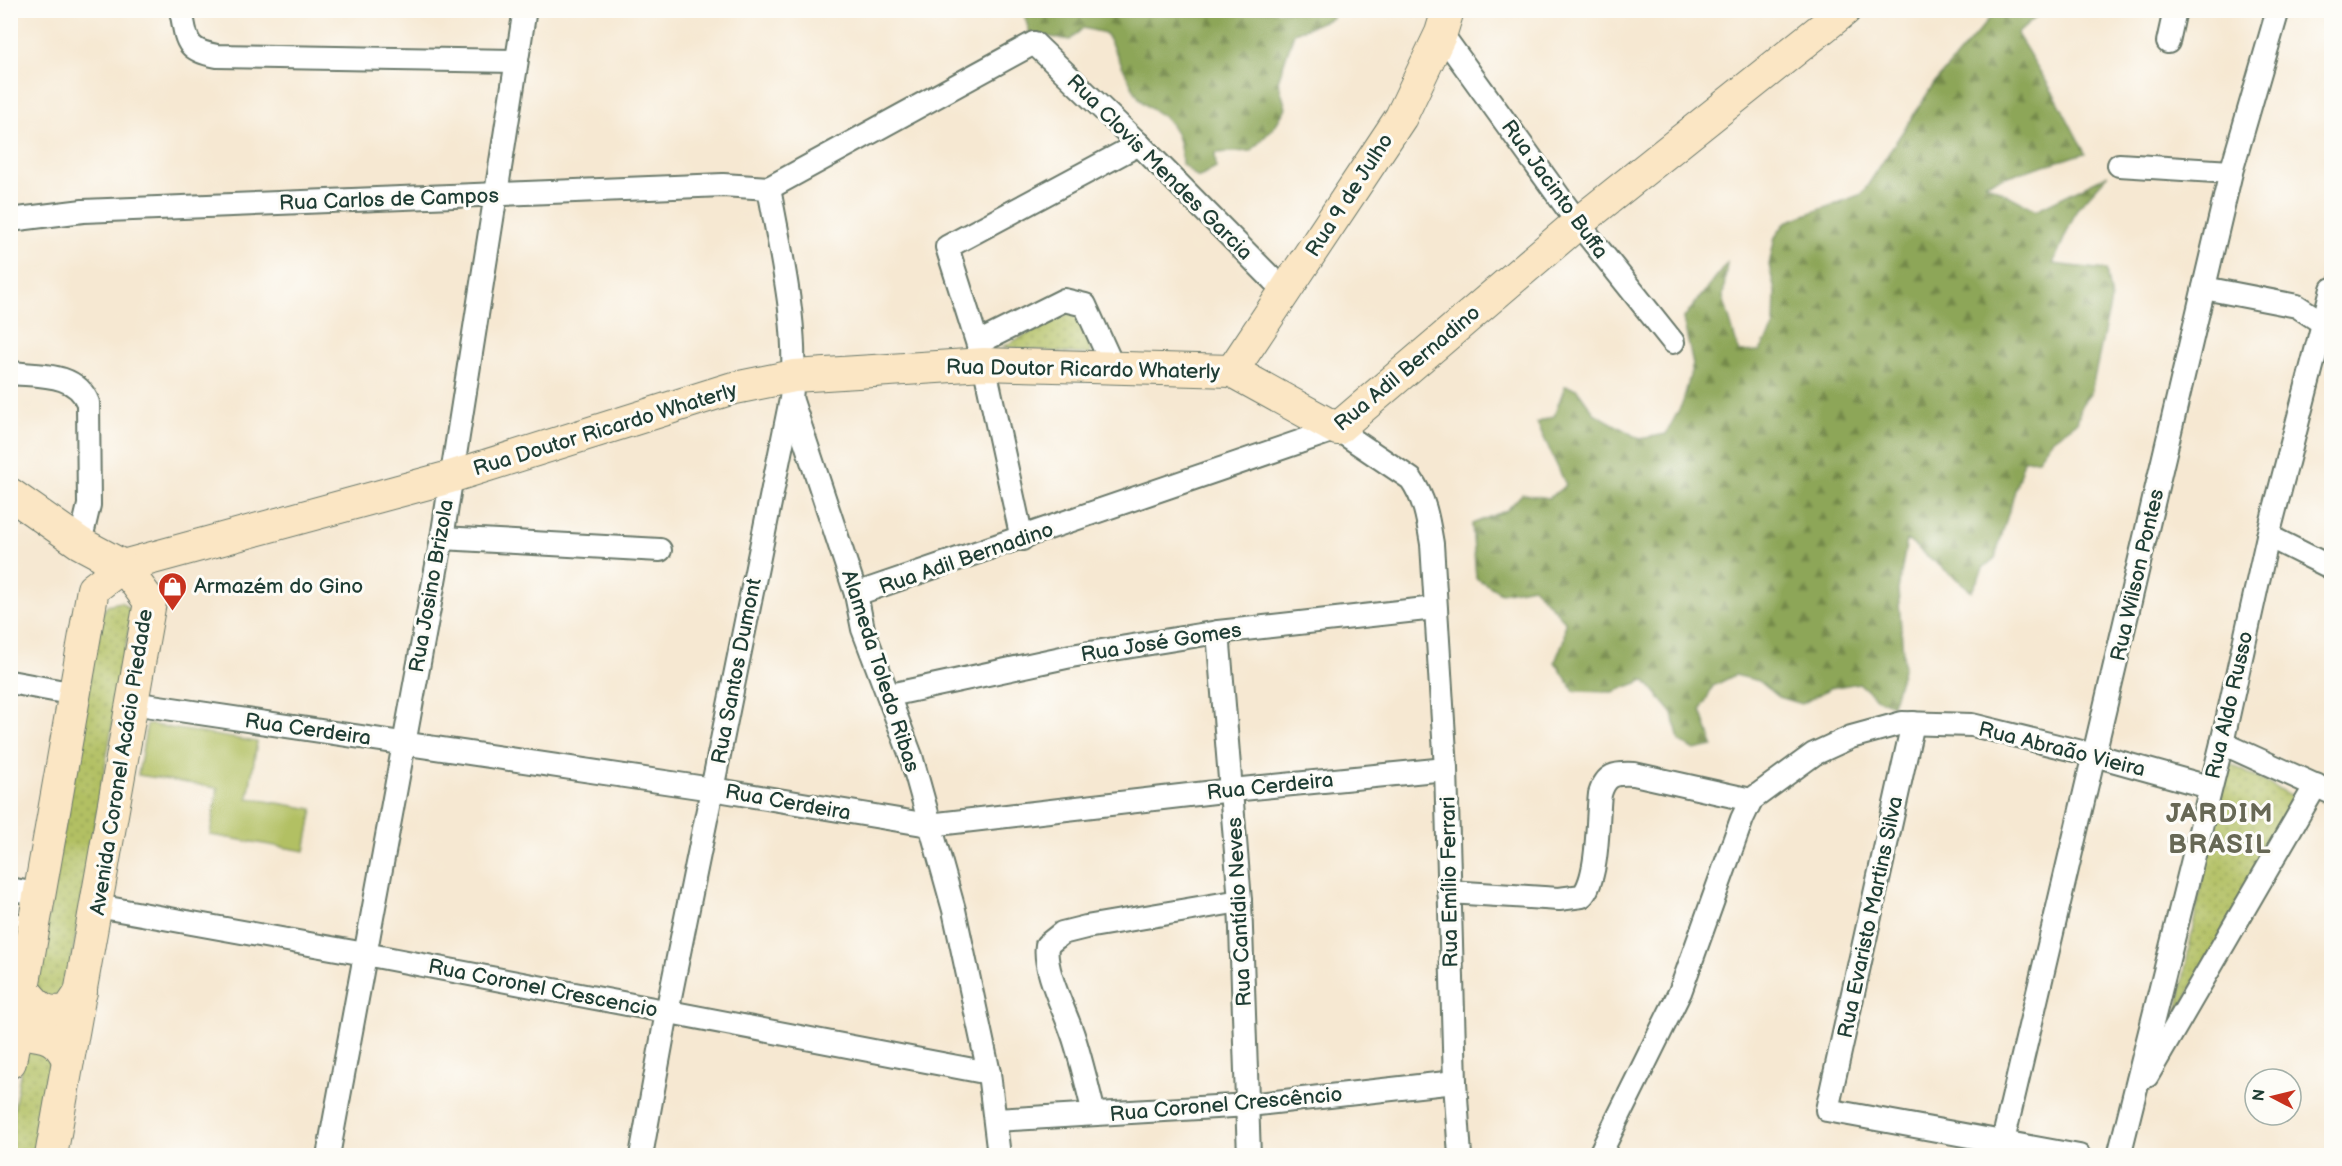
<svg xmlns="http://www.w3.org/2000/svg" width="2342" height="1166" font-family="'Balsamiq Sans',sans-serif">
<defs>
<pattern id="forest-firs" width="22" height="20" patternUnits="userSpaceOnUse" patternTransform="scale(1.5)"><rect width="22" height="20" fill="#8da659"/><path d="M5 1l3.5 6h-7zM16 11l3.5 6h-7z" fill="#73884a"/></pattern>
<pattern id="park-dots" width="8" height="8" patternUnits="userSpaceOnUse" patternTransform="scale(1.5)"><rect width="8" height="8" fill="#b2c063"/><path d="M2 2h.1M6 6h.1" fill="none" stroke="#909d52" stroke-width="1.8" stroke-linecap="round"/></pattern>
</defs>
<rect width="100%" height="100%" fill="#fdfcf7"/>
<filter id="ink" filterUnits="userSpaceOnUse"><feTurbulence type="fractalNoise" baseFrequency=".0167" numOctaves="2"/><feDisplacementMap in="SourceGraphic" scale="12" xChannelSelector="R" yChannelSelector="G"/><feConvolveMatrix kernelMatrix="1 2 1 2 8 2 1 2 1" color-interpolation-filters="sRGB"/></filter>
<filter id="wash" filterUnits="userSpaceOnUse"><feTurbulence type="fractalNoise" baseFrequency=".008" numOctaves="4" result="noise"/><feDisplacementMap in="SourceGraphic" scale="24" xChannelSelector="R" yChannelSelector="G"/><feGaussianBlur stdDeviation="1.35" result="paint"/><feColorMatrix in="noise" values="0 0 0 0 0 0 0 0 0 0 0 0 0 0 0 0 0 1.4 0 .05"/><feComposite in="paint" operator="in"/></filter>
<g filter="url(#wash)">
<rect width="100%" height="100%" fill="#f6e8d2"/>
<!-- grass -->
<path fill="#b2c063" stroke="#687e4c" stroke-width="1.5" d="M147,724l110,18 -9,56 65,11 -8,42 -95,-16 8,-47 -80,-13z"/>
<!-- forest -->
<g fill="url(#forest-firs)" stroke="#567246" stroke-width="1.5">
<path d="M1023,11h310l-1,7 -38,15 -16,48 8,27 -11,18 -24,25 -36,2 1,15 -18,10 -16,-14c-1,-19 -4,-37 -21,-49 -8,-5 -16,-9 -22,-17 -13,-21 -21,-44 -34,-65l-22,-5 -13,12 -40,-6z"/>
<path d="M1996,11h47l-26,23 40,65 28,54 -100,30 51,27 72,-35 -31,34 -24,55 53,6 5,30 -20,93 -9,11 -5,18 -25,18 -14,19 -14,1 -29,98 -11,9 -12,24 -65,-51 -9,50 6,76 -12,39 -16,-7 -17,-15 -29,5 -28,16 -23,-7 -20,-16 -24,-6 -22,11 -12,24 12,36 -19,4 -15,-9 -6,-27 -28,-34 -32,12 -39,-1 -19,-29 9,-23 1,-18 -32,-34 -32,6 -25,-15 -4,-54 35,-14 15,-16 27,4 17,-13 -29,-62 17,-7 11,-30 12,3 17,24 46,26 26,-5 17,-32 10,-38 -10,-45 44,-56 -4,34 16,55 21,-1 14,-25 1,-35 -6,-26 6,-28 11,-15 76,-28 73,-112z"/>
</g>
<!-- park -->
<g fill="url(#park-dots)" stroke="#687e4c" stroke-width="1.5">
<path d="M1071,312c16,11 18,24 20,43l-89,-8z"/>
<path d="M121,602l11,9 -94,544 -27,1v-30l89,-508 7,-13z"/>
<path d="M2224,761l75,38 -122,214z"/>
</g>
</g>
<g filter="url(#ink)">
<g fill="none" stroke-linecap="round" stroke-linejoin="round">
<defs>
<path id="lane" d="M10,918l21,3"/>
<g id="street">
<path d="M181,10c6,30 3,40 36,46l298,5"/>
<path d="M1441,33l137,190 95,119"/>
<path d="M2168,42l7,-32"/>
<path d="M2119,165l112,7"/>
<path d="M769,188l265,-145 105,101 146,148"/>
<path d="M10,220l73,-9 640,-26 46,3"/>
<path d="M2204,288l93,18 35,23"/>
<path d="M978,343l86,-43 21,5 29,64"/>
<path d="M10,373c29,3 66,-1 78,30l1,102 -9,38"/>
<path d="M792,401l64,193 7,35 48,127 43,154 35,163 10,83"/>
<path d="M2268,536l64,32"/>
<path d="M442,538l218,12"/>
<path d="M1022,539l-38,-175 -37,-117 192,-103"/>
<path d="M856,594l481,-165 74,50c14,20 17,41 21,65l14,225 9,313 5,74"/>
<path d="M1218,632l22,269 9,255"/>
<path d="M10,682l65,12"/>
<path d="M890,695l181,-39 147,-24 217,-24"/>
<path d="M132,703l580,86 217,36 303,-35 214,-21"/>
<path d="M1913,723l-86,387 252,46"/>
<path d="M2222,743l110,50"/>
<path d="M10,889l30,6"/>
<path d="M1449,892l110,7 23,-3c17,-18 15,-76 18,-102 6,-20 15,-21 34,-20l117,26"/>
<path d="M97,906l268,48 624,119"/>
<path d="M2147,1076l169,-291"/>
<path d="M1094,1114c-6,-25 -12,-51 -20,-76 -8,-26 -31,-67 -27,-93l15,-12 24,-6 154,-26"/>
<path d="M996,1120l253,-15 206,-23"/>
<path d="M2003,1141l228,-969 47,-162"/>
<path d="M328,1156l114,-618 82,-523"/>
<path d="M641,1156l26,-144 124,-613c9,-69 -10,-143 -22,-211"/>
<path d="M1599,1156l81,-164 62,-173 9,-19 63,-46 37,-17 51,-14 70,2 122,30 115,32"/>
<path d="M2119,1156l103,-413 46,-207 64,-247"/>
</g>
<g id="secondary">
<path d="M1232,371l169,-254 40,-84 7,-23"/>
<path d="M10,494l70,49 43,23 327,-89 280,-88 64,-13 190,-12 248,7 105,58 241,-206 267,-213"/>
<path d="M23,989c15,18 21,27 46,21l12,-18"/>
<path d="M15,1041l9,-8c23,2 34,5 44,27"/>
<path d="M10,1062l83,-473 30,-23 27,36 -99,554"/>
</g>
</defs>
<!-- lane casing -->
<use href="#lane" stroke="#6a796b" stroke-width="14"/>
<!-- street casing -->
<use href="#street" stroke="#6a796b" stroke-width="26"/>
<!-- secondary casing -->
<use href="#secondary" stroke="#6a796b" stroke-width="34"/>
<!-- lane -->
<use href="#lane" stroke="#fff" stroke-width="10"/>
<!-- street -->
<use href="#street" stroke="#fff" stroke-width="22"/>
<!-- secondary -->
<use href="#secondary" stroke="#fbe6c4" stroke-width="32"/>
</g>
</g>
<!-- icons -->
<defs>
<symbol id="shop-pin" viewBox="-11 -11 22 30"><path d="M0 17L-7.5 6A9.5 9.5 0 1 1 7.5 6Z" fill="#c8321e" stroke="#fdfcf7"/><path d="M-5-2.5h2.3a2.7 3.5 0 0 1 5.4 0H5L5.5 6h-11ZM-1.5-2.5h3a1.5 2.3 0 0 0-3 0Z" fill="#fff"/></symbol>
</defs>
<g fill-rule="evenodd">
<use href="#shop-pin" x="156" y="570" width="33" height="45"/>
</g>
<g text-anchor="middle" stroke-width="6" stroke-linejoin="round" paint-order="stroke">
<!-- street labels -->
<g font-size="21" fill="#1f3d34" stroke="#fdfcf7">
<text transform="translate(1160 167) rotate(45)" y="7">Rua Clovis Mendes Garcia</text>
<text transform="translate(1555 189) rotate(54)" y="7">Rua Jacinto Buffa</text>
<text transform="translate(1349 195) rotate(-57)" y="7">Rua 9 de Julho</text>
<text transform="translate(389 199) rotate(-2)" y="7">Rua Carlos de Campos</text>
<text transform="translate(1407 368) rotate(-40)" y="7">Rua Adil Bernadino</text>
<text transform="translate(1083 369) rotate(1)" y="7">Rua Doutor Ricardo Whaterly</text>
<text transform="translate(605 429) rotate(-17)" y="7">Rua Doutor Ricardo Whaterly</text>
<text transform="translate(966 558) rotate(-19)" y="7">Rua Adil Bernadino</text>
<text transform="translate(2137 575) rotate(-77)" y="7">Rua Wilson Pontes</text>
<text transform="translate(431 586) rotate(-80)" y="7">Rua Josino Brizola</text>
<text transform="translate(1161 642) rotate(-9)" y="7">Rua José Gomes</text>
<text transform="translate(736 671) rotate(-79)" y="7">Rua Santos Dumont</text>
<text transform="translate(881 671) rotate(72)" y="7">Alameda Toledo Ribas</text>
<text transform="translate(2229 705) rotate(-77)" y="7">Rua Aldo Russo</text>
<text transform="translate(308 729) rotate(8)" y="7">Rua Cerdeira</text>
<text transform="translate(2062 749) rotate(14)" y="7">Rua Abraão Vieira</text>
<text transform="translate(121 762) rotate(-81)" y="7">Avenida Coronel Acácio Piedade</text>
<text transform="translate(1270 786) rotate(-6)" y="7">Rua Cerdeira</text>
<text transform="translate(788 802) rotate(10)" y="7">Rua Cerdeira</text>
<text transform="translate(1449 882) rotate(-91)" y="7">Rua Emílio Ferrari</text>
<text transform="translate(1239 912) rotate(-93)" y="7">Rua Cantídio Neves</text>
<text transform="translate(1870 917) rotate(-78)" y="7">Rua Evaristo Martins Silva</text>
<text transform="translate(543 988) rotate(11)" y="7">Rua Coronel Crescencio</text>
<text transform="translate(1226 1104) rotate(-5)" y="7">Rua Coronel Crescêncio</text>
</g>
<!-- poi labels -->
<g font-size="21" fill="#1f3d34" stroke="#fdfcf7" text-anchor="start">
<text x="194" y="593">Armazém do Gino</text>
</g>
<!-- district labels -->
<g font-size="27" font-weight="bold" letter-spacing="1.5" fill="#676855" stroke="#fdfcf7">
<text x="2220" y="822">JARDIM<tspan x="2220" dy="31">BRASIL</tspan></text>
</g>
</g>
<!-- margin -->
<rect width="2342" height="1166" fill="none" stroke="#fdfcf7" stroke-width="36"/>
<!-- north arrow -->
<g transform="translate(2273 1097) rotate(277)"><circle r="28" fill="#fdfcf7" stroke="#a4b0a9" stroke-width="1.5"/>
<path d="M0-4.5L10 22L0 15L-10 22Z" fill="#c8321e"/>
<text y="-9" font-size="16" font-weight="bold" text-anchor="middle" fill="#1f3d34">N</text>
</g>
</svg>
